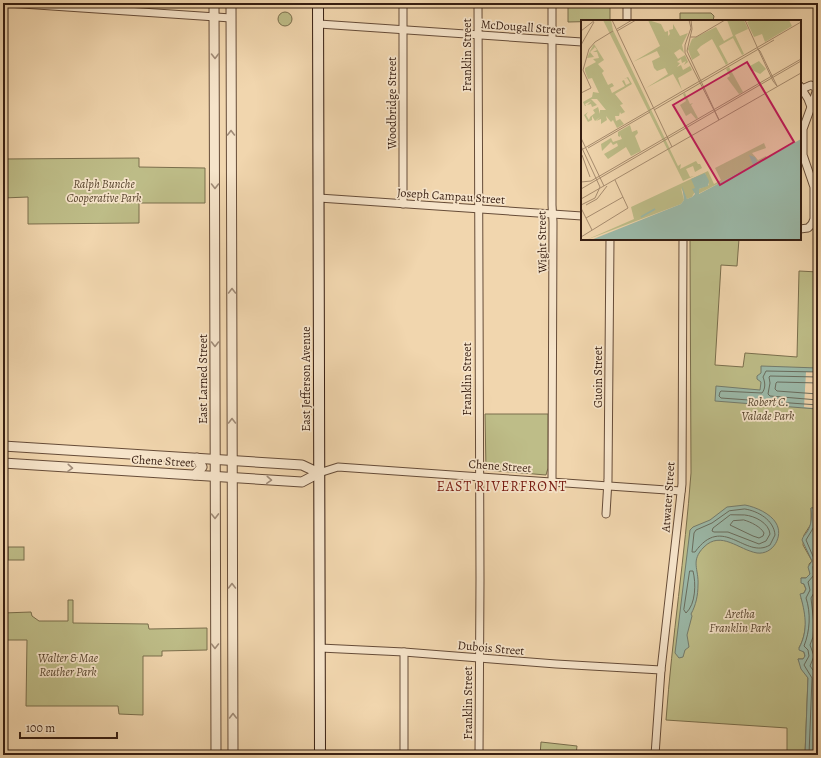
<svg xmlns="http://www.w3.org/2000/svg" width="821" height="758" font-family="Alegreya,serif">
<rect width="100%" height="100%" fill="#f1d6ae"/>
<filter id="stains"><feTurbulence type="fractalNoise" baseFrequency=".005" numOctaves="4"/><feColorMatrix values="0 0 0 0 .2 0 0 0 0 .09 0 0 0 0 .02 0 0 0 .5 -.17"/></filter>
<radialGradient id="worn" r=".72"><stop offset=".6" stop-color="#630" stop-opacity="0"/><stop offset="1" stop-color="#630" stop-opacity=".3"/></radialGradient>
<!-- green -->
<g fill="#bebd88" stroke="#7a6e4c">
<path d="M568,3h42v18l-42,1z"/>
<circle cx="285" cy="19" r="7"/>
<path d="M680,13h31l3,3 -1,5h-33z"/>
<path d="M139,158v9l66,1v35h-66v20l-111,1v-27l-25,1v-39z"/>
<path d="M690,239h49l-2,27 -16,-1 -6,100 28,2 2,-14 52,4 2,-86 19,1 -1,137 -3,99h-3v16l-7,11 -1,10 9,16 -3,3 1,10 -4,4h-5l5,11 -5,9c7,15 6,36 -2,50 4,3 7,5 5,11h-6l10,19 -3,77h-18v-27l-121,-8c6,-82 19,-165 25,-247z"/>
<path d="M485,414h63v54l-2,7 -60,-5z"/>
<rect x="8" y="547" width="16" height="13"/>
<path d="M68,600h5v23l75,1 1,5 58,-1v22l-45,1v5h-19v59l-24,-1 -1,-8h-92l1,-66h-20v-4h-4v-23l28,-1 1,4 7,5h29z"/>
<path d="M541,742l36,4 -1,9h-36z"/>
</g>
<!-- water -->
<g fill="#9bb9a9" stroke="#737b6c">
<path d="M818,315v440h-13l3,-77 -7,-9 -3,-10h5l2,-3 -1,-4 -5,-2v-2c10,-18 6,-36 1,-54l4,-1 2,-4 -2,-5 -3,-1v-5h5l4,-4 -2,-7 4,-6 -10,-21c1,-4 3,-5 5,-8 5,-8 5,-16 4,-24h3l3,-99 -102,-8 1,-15 44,4 1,-8 -4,-3v-3l4,-3v-7l57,2z"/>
<path d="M745,505c11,2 26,9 31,18 8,13 -3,32 -19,30 -18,-3 -36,-23 -53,-6 -14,14 -5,22 -6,38 0,10 -2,20 -7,29l1,2 -5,19 2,12 -4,3 -2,7 -4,1 -4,-5 15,-123 3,-3 17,-7 17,-13z"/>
</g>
<!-- pier -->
<path fill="#f1d6ae" d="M806,372h10l-2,36 -10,-1z"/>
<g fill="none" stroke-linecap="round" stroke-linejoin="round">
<!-- shore -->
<g stroke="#696c5d" stroke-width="1">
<path d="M818,372l-52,-1 -3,6c2,5 3,11 -1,16l-41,-2 -1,1 -1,4 2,2 97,7"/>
<path d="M818,377l-48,-1 -1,1 1,6 -2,11 2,2 48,4"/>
<path d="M818,383l-41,-1 -1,1 -1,6 2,2 41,3"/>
<path d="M745,509c13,2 29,11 30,26l-5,10c-25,15 -47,-32 -75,7h-3l2,-19 2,-3 16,-7 17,-12z"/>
<path d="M745,515c10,1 24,8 25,19l-4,7 -7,3 -31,-12h-14l-2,-1 1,-3 17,-13z"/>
<path d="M744,520c7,2 17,7 20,13l-1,3 -4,2 -6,-2 -23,-11 3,-4z"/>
<path d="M690,571h3c3,12 3,33 -7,42l-2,-3z"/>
<path d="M809,755l3,-77 -8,-13 5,-9 -1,-6 -4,-4c6,-15 7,-33 2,-48l4,-8 -2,-8 6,-7 -1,-8 2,-6 -9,-21 9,-15 1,-13 2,-3"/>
<path d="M814,755l3,-77 -1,-4 -6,-8 4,-10 -4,-11 3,-8 1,-13 -3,-26 4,-7 -1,-8 4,-5"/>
</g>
<defs>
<g id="minor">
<path d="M7,3l224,15"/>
<path d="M403,3v201"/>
<path d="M478,3l2,576 -1,176"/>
<path d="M552,3v202l1,17 -1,259"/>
<path d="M627,21v-18"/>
<path d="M319,24l263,18"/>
<path d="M800,86l8,13 3,8 -8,22v26l11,32v32l-2,5 -4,4 -8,1"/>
<path d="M802,89l9,-4 5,3v4l-5,15"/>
<path d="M319,198l263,18"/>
<path d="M319,473l19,-6 343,24"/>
<path d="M606,514l2,-34 2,-241"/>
<path d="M320,648l84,4 152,12 105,6"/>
<path d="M404,755v-103"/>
<path d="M655,755l6,-85 21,-186 1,-245"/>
</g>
<g id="tertiary">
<path d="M214,3l2,752"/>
<path d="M231,3l2,752"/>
<path d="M3,446l299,19 17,8"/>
<path d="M3,463l299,19 17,-9"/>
<path d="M195,475l7,-8 -5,-9"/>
</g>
<path id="secondary" d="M318,3l2,752"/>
</defs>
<!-- minor casing -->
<use href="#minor" stroke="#664c38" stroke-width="9"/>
<!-- tertiary casing -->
<use href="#tertiary" stroke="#664c38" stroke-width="11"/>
<!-- secondary casing -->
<use href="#secondary" stroke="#371e11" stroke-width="12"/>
<!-- minor -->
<use href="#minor" stroke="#f6e4ca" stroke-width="7"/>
<!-- tertiary -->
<use href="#tertiary" stroke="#f6e4ca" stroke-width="9"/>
<!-- secondary -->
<use href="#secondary" stroke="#f6e4ca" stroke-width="10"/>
</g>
<!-- one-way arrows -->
<defs><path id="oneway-chevron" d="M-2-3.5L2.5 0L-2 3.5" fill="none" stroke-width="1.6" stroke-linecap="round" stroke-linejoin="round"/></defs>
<g stroke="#a08b77">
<use href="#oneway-chevron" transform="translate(215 56) rotate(89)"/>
<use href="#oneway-chevron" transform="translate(231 133) rotate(-90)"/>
<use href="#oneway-chevron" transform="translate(215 186) rotate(90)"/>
<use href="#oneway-chevron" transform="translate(232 291) rotate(-90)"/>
<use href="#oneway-chevron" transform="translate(215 344) rotate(90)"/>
<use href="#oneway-chevron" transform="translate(232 421) rotate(-90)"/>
<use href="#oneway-chevron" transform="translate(70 468) rotate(4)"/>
<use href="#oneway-chevron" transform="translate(269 480) rotate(4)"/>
<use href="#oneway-chevron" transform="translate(215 516) rotate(89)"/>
<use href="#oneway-chevron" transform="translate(232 586) rotate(-90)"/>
<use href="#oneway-chevron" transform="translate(215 646) rotate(90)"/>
<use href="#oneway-chevron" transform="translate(233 716) rotate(-90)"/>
</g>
<g text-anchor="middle" stroke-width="3.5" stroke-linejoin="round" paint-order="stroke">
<!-- street labels -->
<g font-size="12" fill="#371e11" stroke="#f6e4ca">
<text transform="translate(523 27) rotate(4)" y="4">McDougall Street</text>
<text transform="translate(467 55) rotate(-90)" y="4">Franklin Street</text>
<text transform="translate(392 103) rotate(-90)" y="4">Woodbridge Street</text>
<text transform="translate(451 196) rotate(4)" y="4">Joseph Campau Street</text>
<text transform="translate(542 242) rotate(-91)" y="4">Wight Street</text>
<text transform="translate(598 377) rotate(-90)" y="4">Guoin Street</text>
<text transform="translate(203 379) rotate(-90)" y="4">East Larned Street</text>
<text transform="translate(306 379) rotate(-90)" y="4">East Jefferson Avenue</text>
<text transform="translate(467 379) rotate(-90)" y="4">Franklin Street</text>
<text transform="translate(163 461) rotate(3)" y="4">Chene Street</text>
<text transform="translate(500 466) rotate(4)" y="4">Chene Street</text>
<text transform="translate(668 497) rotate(-86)" y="4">Atwater Street</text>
<text transform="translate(491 648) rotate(5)" y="4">Dubois Street</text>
<text transform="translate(468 703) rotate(-90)" y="4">Franklin Street</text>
</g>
<!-- park labels -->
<g font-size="12" font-style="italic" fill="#59462f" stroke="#f6e4ca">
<text x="104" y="188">Ralph Bunche<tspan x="104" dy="14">Cooperative Park</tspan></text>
<text x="768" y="406">Robert C.<tspan x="768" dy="14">Valade Park</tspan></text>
<text x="740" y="618">Aretha<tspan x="740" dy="14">Franklin Park</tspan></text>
<text x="68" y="662">Walter &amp; Mae<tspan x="68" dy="14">Reuther Park</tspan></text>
</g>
<!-- quarter labels -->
<g font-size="14" letter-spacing="1" fill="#7a1f14" stroke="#f6e4ca">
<text x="502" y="491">EAST RIVERFRONT</text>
</g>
</g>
<!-- overview -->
<g transform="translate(581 20)">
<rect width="220" height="220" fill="#f1d6ae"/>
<path d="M22,0h8l2,10 65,136 3,-2 -1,5 16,-8 2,3h2l2,4 -7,4 -2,-6 -7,3 4,8 4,-1 -11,5zM67,0l13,4 4,8 3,-1v5l2,-2 -1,-4 4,-1v-5l7,12 8,-3 -6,12 2,8 -4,-4 -6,4 4,6 7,-4 3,7 -4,3 2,-4 -4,2 -1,-4 -4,3 3,1 -3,4 4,-2 2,5 7,-4 2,4 -14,8 4,12 -9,-16 -27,14 22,-14 -3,-6 -8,3 -3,-3 -2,-7 8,-4 -3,-6 -24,11 27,-16zM146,0h17l4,9 -13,6 9,19 -2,1 -9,-17 -14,8 9,17 -2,2 -14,-26 -11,7 -4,4 3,5 -8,5 -4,-11 4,-10 24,-12 8,14 9,-5zM170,0h38l3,6 -27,16 -3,-8 -8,3 -7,-15zM13,24l10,16 -6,4 6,7 -2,2 6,12 4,-2 2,3 -4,2 2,5 13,-7 -3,-5 2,-1 2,5 4,-2 -3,-5 -3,1 4,-2 4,7 -17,10 8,10 -3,1 5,7 -4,2 -1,-2 -1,4h-4l1,5 4,-2 4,5 -7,4 -4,-8 -2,2 -5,-6 1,4 -6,4v-5l-5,2 4,-4 -5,4 -3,-5v4l-4,2 -4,-7 4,-3 -2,3 3,5 1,-3 5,-4 -2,-3 5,-3 2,7v-4h6l-9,-11h-6l6,6 -5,2 -1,-3 -4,1 4,-4 -6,3 1,2h-1l-2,-4 9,-5 1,-5 6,1 -7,-15 -4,1 -3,-8v-3l11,-6 -3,-3 6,-1 -2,-6h-4l4,-2 -2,-3 -5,5 4,5 -7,1 3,-7zM178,41l7,8 -6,5 -8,-4 -2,-4zM148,47l14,25 -4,2 -12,-16 3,-2 -4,-7zM104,73l5,11 3,-1 -2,2 7,13 -2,1 -5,-6 -5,3 -6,-11 6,-4 -3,-7zM49,105l2,7 5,-2 1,3 -3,3 6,15 -10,5 -5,-9 -18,12 -4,-5 14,-8 -1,-3 -4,2 -2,-3 -9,9 -1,-7 10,-6 2,4 9,-3 -2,-4v2l-2,-1v-4zM183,123l2,5 -14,5 6,7 8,-4 1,2 -13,7 -56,29 1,-5 10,-4 -4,-12 -13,24 -5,2 -6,-11 3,12 -3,4 -95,36 48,-21 -3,-12 77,-36 6,13 7,-4 -6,-12z" fill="#bebd88"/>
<path d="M220,119v101h-210l90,-36 3,-4 -2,-14 5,13 5,-2 3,-3 -3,-5 3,-1 -4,-9 14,-6 4,8 -1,5 -9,3v5l54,-29 -4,-10 6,2 3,6z" fill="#9bb9a9"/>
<path fill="none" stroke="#9bb9a9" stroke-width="2" d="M60,197l14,-8"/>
<path fill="none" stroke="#a78c6f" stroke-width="1" d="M31,0l60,127M108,0l2,8 -6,17v8l34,67M110,0l1,9 -5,22 32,69M164,0l13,29M36,9l15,-9M0,11l14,-11M36,11l19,-11M109,17h6l29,-17M0,25l13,-23M177,29l2,2 17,35 -4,-5zM0,73l10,-5 -8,-18 6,-21 6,-7 18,-11M73,90l120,-70M0,118l23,48M0,126l19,41 -5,11 -14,7M7,128l62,-36M2,129l218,-127M1,135l8,22M0,162l10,-1 210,-122M0,169l220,-128M0,179l220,-126M5,185l11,-6 10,-13M0,188l11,22M5,198l37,-21M0,217l47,-29 -13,-28"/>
<path fill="#c2185b" fill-opacity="0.15" stroke="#c2185b" stroke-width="2" d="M166,42l47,80 -74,43 -47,-80z"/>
<rect width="220" height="220" fill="none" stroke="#371e11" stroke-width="2"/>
</g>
<!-- margin -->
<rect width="821" height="758" fill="none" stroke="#f1d6ae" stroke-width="16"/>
<rect x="4" y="4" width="813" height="750" fill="none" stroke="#371e11" stroke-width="2"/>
<rect x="8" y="8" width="805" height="742" fill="none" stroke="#371e11"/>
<!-- scale -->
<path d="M20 732v6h97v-6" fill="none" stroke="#371e11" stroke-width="2"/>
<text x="26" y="732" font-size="12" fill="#371e11" stroke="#f6e4ca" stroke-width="3" paint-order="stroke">100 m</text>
<rect width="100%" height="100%" filter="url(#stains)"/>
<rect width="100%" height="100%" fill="url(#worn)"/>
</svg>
